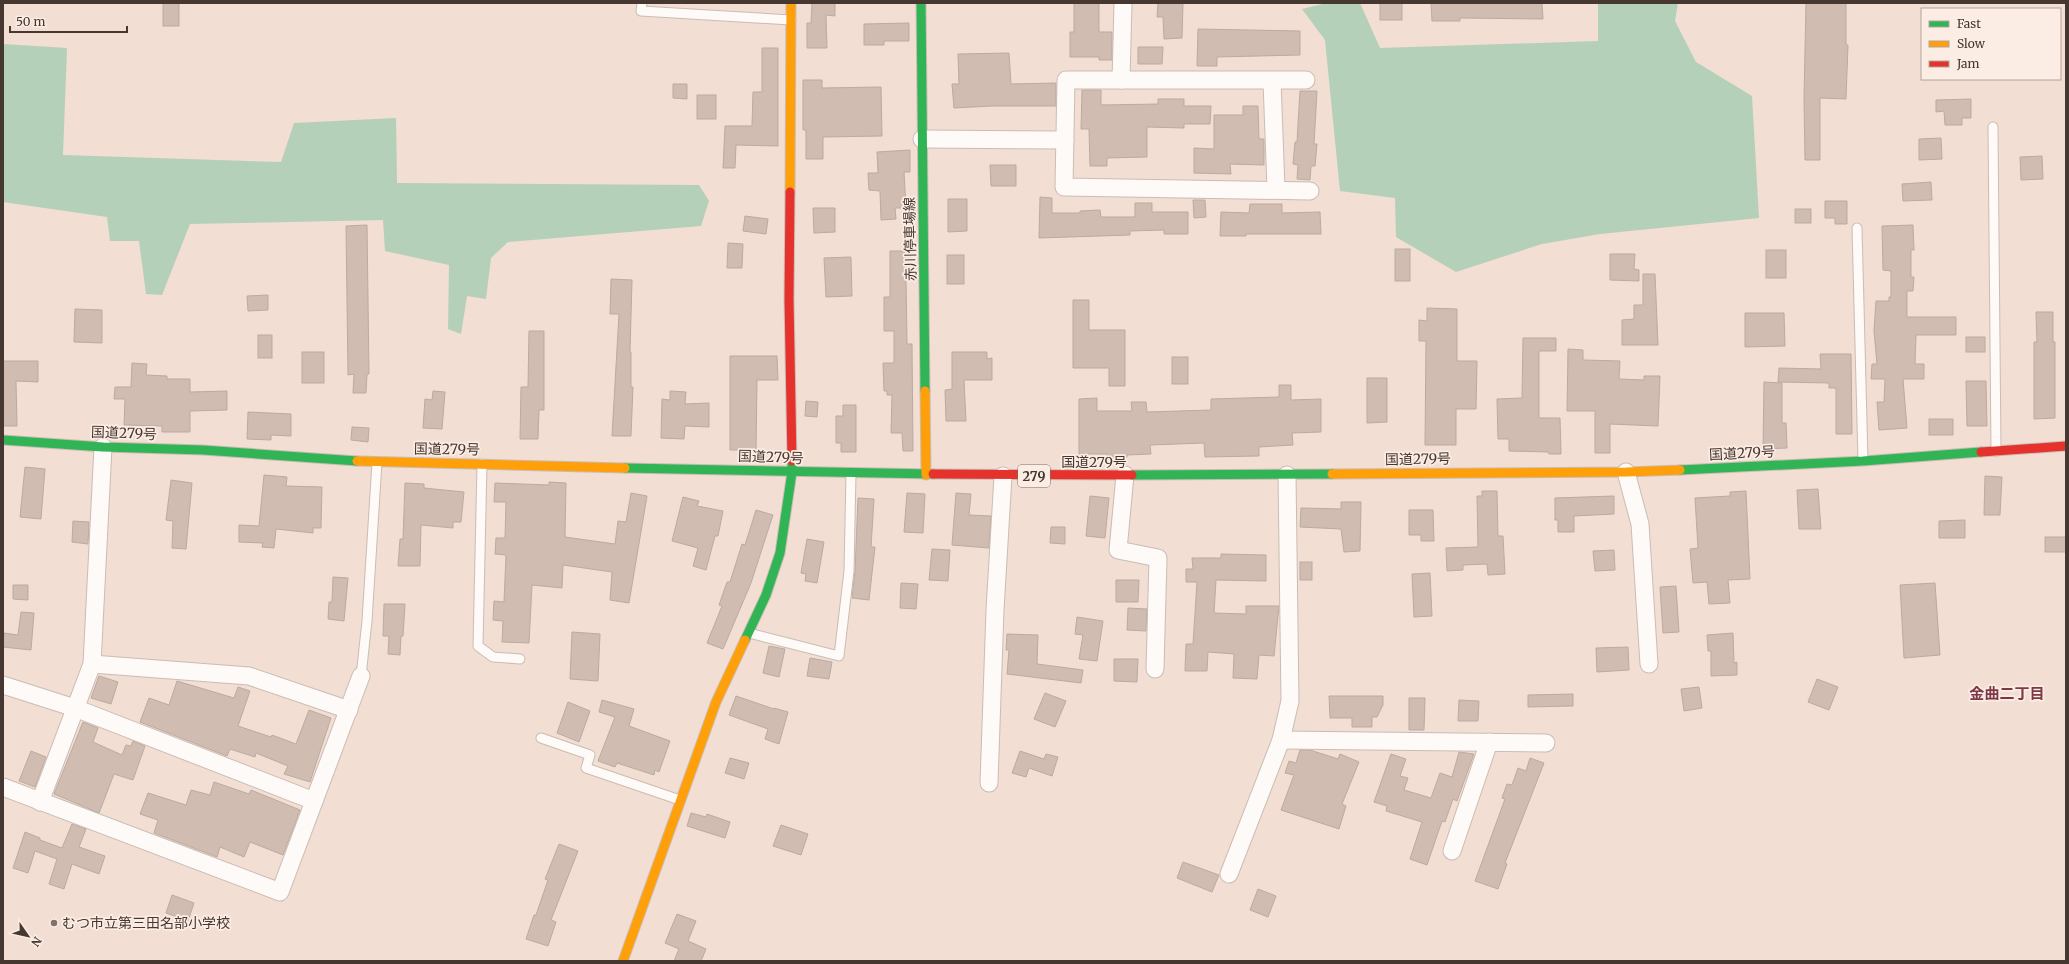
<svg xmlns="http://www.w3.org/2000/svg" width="2069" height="964" font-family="Merriweather,'Noto Sans JP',serif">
<rect width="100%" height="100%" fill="#f2ded3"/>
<!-- forest -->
<g fill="#b4d0b8">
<path d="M1327,3h33l20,45 218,-7v-38h80l-3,18 21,41 56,34 7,122 -159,16 -58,10 -86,28 -60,-35 -1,-39 -55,-7 -15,-151 -23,-31z"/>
<path d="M3,44l64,4 -4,107 218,7 13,-39 102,-5 1,65 302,2 10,16 -8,25 -193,16 -17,16 -5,41 -19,-3 -6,38 -13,-5 1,-64 -64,-14 -2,-31 -193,4 -28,71 -16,-1 -7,-53h-29l-3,-24 -104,-15z"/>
</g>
<!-- building -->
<g fill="#d0bcb0" stroke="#baaba3">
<rect x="163" y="3" width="16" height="23"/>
<path d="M812,3h23v13l-9,-1 1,33h-20v-25h4z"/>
<path d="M1074,3h25v29h13v28h-13v-3h-29v-25h4z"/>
<path d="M1158,3h25l-1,35 -18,1 -1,-22h-6z"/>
<rect x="1380" y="3" width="22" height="17"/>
<path d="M1431,3h111l1,16 -83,-1v3h-28z"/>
<path d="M1806,3h40v42h2l-2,54 -26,-1v62h-15l-1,-62z"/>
<path d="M909,23v18h-25v4h-20v-21z"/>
<path d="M1198,29l102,2v24l-83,2v9h-20z"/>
<path d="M1138,47h25l-1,17h-24z"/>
<path d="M762,48h16v98l-42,-1 -1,23h-12l2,-42h27l1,-34h9z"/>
<path d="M1009,53l2,31 45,-1v23h-64l-38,2 -2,-24h7l-1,-30z"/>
<path d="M803,80h19v8l59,-1 1,49 -59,1v22h-17v-29h-3z"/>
<path d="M673,84h14v15l-14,-1z"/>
<path d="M1082,90h19v15l57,-1v-5h26v7h27l-1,18h-26v4l-37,-1v30l-40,1v8h-17l-1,-37h-8z"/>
<path d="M1300,91h17l-3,53h3l-2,22h-4l-1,14 -13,-1 1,-14 -5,-1 2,-22h2z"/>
<rect x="697" y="95" width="19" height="24"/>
<path d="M1971,99v19h-9v7h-17l-1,-14 -8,1v-12z"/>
<path d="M1243,106h15l1,33h5v26l-34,-1 1,10 -37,-1v-25l20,1v-34h29z"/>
<path d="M1941,138l1,21 -23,1v-21z"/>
<path d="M910,150v22h-6l2,36h-11l1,11 -15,1 -1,-29 -11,-1 -1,-17h10l-1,-21z"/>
<path d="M2042,156l1,23 -22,1 -1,-23z"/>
<path d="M990,165h26v21h-25z"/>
<path d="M1931,182l1,18 -29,1 -1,-17z"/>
<path d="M1040,197l12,1v15h28v-2l20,-1 1,7h34v-14h17v9h36v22h-24v-4l-34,1v4l-91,3z"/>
<path d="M948,199h19v32l-19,1z"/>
<path d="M1193,200h12l1,17 -12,1z"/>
<path d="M1825,201h22v23h-12v-6h-10z"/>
<path d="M1250,204h32v9l38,-1 1,22h-75v2h-26l1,-24 28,1z"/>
<path d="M813,208h22v24l-21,1z"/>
<rect x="1795" y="209" width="16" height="14"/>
<path d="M745,216l23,3 -2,15 -23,-3z"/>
<path d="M367,225l2,149h-2l-1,19h-13l1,-19 -6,1 -2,-149z"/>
<path d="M1913,225l1,25h-3v27h3l-1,14h-6v26h49v18h-40l-1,29h9v15h-21l4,49 -28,2 -2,-28h7l1,-23h-14l1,-15h5l-3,-33 2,-30h13v-4h2v-26l-8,-1 -1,-44z"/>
<path d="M728,243l15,1 -1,24h-15z"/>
<rect x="1395" y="249" width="15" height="32"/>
<rect x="1766" y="250" width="20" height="28"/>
<path d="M890,251h21v28h-5l1,65h5l1,107h-10l-1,-18h-11l1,-38h-5v-4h-3l-1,-28h11v-32h-10v-34h6z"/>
<path d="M1610,254h25l-1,15 5,1v11l-29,-1z"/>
<rect x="947" y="255" width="17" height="29"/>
<path d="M851,257l1,39 -26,1 -2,-39z"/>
<path d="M1643,274h12l3,71h-36v-25l12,-1v-14h9z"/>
<path d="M611,279l21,1 -2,72h1v35h2l-2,49h-19l7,-122h-9z"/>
<path d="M268,295v15l-20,1 -1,-15z"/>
<path d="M1073,300h16v30h36v56h-16v-18h-36z"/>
<path d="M1427,308l30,1v52h20l-1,48h-20v36h-31l1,-104h-7v-21l8,1z"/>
<path d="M75,309l27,1v33l-28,-1z"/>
<path d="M2036,312h17v30h2v76l-21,1v-77h3z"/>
<path d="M1745,313h39l1,33 -40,1z"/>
<path d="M529,331h15v79h-5l-1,29h-18l1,-52h7z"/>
<rect x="258" y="335" width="14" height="23"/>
<rect x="1966" y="337" width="19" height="15"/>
<path d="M1523,338h33v13h-17v67h21l1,36h-12l-1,-2 -39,-1v-12h-11l-1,-40 25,-1z"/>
<path d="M1568,349l15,1v10l37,1 -1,18 25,1v-4h16l-2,50 -48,-2v29h-15v-42h-28z"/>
<rect x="302" y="352" width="22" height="31"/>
<path d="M952,352h35v7l5,-1v22h-28l2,41h-20l-1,-31 7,-1z"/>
<path d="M1820,354h31l1,80h-16v-46h-7v-5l-51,-1 1,-14 42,1z"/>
<path d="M730,356h47l1,24h-21l-1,70h-26z"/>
<rect x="1172" y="357" width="16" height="27"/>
<path d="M3,361h35v21l-22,-1 1,45h-14z"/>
<path d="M132,363l15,1 -1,11 21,1v3h23v13l37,-1v19l-37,1v21h-28v-6l-38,-1 1,-26h-11l1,-12h16z"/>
<path d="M1367,378h20v44l-20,1z"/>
<path d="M1966,381h20l1,45h-20z"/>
<path d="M1764,382l18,1v40h4l1,25 -24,1z"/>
<path d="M1279,385h12v15l30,-1v33l-29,1 1,12 -34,2v9l-54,1 -1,-14 -54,2 1,9 -24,1v2h-19v-3h-29v-55l18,-1v13h35l-1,-9h15l1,10 64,-2v-11l68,-2z"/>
<path d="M433,391l12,1 -3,37 -19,-1 2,-29 7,1z"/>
<path d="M670,391l16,1 -1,12 24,-1v24l-24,-1 -1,13 -23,-1 1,-39 8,1z"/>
<path d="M806,401l12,1 -1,15 -12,-1z"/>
<path d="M843,405h13v47h-15v-9h-5v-27h7z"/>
<path d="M248,412l43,2v22l-20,-1v5l-24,-1z"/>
<rect x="1929" y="419" width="24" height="16"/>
<path d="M352,427l17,1 -1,14 -17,-2z"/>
<path d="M25,467l20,2 -4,50 -21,-2z"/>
<path d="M264,475l23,2 -1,9 36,1 -1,41h-8v5l-37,-4 -2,19 -12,-1 1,-4 -24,-1v-17l20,1z"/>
<path d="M1985,476l17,1 -2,38h-16z"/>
<path d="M171,480l21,3 -6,66 -14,-1 1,-27 -7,-1z"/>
<path d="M549,482l17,1 -1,54 50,7 3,-23 8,1 5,-29 16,3 -18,107 -19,-3 2,-28 -49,-7 -1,23 -30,-3 -3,58 -27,-1 1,-21 -10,-1 1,-19 10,1 2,-47 -11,-1 1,-16h9l1,-36h-12l1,-19 54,2z"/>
<path d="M405,483l19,1v4l40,4 -3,30h-8v6l-32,-3 -1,41h-22l2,-27h3z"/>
<path d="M1818,489l3,40h-22l-2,-39z"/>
<path d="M1482,491h15l1,45h5l2,38 -17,1 -1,-11 -24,1v5l-16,1 -1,-23 32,-1 -1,-51h5z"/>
<path d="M1746,491l4,88 -22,1 2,23 -21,1 -2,-22 -14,1 -3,-34 8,-1 -3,-50 35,-2v-4z"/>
<path d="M907,493l18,1 -2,39 -19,-1z"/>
<path d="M956,493l15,1 -2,21 22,1 -2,32 -37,-3z"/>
<path d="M1090,496l19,2 -4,40 -19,-2z"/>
<path d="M1614,496v18l-40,2v16h-16v-12h-3v-22z"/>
<path d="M683,497l16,4 -2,5 26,5 -5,25h-3l-9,34 -13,-4 5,-18 -26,-7z"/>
<path d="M858,498l16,1 -3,48h4l-6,53 -17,-2 3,-27z"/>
<path d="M1341,502h20l-1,49 -16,1 -3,-23 -41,-2 1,-19 40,1z"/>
<path d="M756,510l17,5 -22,68 -28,66 -16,-6 15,-37 -3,-1 8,-23h3l12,-38 3,1z"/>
<path d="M1409,510h24l1,31h-13v-6h-12z"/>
<path d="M1965,520v18h-26v-17z"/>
<path d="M73,521l16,1 -1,22 -16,-2z"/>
<path d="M1051,527h14v17l-15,-1z"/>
<rect x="2045" y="537" width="21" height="15"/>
<path d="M807,539l17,3 -7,41 -12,-2 1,-7 -5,-1z"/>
<path d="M932,549l18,1 -2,31 -19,-1z"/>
<path d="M1614,550l1,20 -20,1 -2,-20z"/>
<path d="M1221,554l45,1v26l-50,-1 -2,33 32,1v-8h33l-5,50 -15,-1 -2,24 -24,-1 1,-24 -26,-2 -1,19h-22l1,-27h7l4,-62h-11v-13h7l-1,-11h29z"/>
<rect x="1300" y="562" width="12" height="18"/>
<path d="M1430,573l2,43 -18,1 -2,-43z"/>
<path d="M333,577l15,1 -4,43 -16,-2 1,-17h3z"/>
<path d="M1116,580h23l-1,22h-22z"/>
<path d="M901,583l17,1 -2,25 -16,-1z"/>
<path d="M1935,583l5,72 -36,3 -4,-73z"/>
<path d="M13,585h15v15l-15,-1z"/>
<path d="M1676,586l3,46 -16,1 -3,-46z"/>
<path d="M384,604h21l-2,32h-2l-1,19 -12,-1 1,-18h-6z"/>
<path d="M1128,608l19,1 -1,22 -19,-1z"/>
<path d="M21,612l13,1 -3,37 -28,-3 1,-14 14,2z"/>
<path d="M1077,617l26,4 -6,40 -18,-2 4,-24 -8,-1z"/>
<path d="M572,632l28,2 -2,47 -28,-2z"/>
<path d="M1733,633l1,30 3,-1v13l-26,1v-25h-3l-1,-16z"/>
<path d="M1007,634l31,1 -1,29 46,6 -2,13 -74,-9 2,-24h-3z"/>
<path d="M769,646l16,3 -6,28 -16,-4z"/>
<path d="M1628,647l1,23 -32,2 -1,-24z"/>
<path d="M810,658l22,4 -3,17 -22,-3z"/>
<path d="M1114,659h24l-1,23 -23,-1z"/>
<path d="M99,676l19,6 -7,22 -20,-6z"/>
<path d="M1817,679l21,8 -9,23 -21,-8z"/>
<path d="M177,681l57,17 4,-11 12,4 -12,35 33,11 1,-2 24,9 13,-34 22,8 -21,64 -26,-8 4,-8 -32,-13 -1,4 -25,-8 -3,7 -87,-34 9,-24 20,7z"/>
<path d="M1699,687l3,21 -18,3 -3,-22z"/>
<path d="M1045,693l21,8 -11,26 -21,-8z"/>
<path d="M1573,694v12l-45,1v-12z"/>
<path d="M736,696l38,13v-1l14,4 -9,32 -14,-5 3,-10 -39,-14z"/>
<path d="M1329,696h54v9l-6,12h-5v10h-20v-9h-22z"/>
<path d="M1409,698h16l-1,32h-15z"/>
<path d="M602,700l32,9 -5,17 41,15 -11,31 -4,-2 -1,5 -37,-12 -2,4 -17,-6 17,-44 -16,-5z"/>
<path d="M1459,700l20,1 -1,20h-20z"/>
<path d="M568,702l22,9 -11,31 -22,-9z"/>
<path d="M83,722l15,6 -5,14 29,13 4,-10 5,1 2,-5 12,5 -12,34 -19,-6 -15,39 -45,-19z"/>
<path d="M1300,750h10l28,9 2,-5 19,8 -17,42 4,2 -7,23 -58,-19 13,-35 -9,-2 4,-12 7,2z"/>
<path d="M31,751l15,6 -11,30 -16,-6z"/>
<path d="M1020,751l24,8 2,-5 12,3 -6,19 -23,-8 -3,9 -14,-4z"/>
<path d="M1459,752l15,2 -17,47 -4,-2 -8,23 -3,-1 -15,44 -17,-6 12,-37 -36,-11 1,-5 -13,-4 17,-48 15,5 -6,17 8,2 -4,12 27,8 9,-25 12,4z"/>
<path d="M730,758l19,5 -5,16 -19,-6z"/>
<path d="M1530,758l14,5 -39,100 2,1 -9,25 -23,-8 30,-82 -3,-1 5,-14 5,1 6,-17 8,3z"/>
<path d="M214,782l35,12 2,-4 49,20 -17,45 -33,-13 -6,15 -24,-10 -3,10 -63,-24 4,-13 -18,-6 8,-21 38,12 5,-15 19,5z"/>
<path d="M691,813l15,4 1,-3 23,8 -5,16 -38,-12z"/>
<path d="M72,824l14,5 -7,18 26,9 -6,18 -27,-10 -8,25 -15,-5 8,-25 -22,-8 -7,22 -15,-5 12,-36 15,6v2l22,8z"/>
<path d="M781,825l27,9 -7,21 -28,-9z"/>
<path d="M559,844l19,7 -27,69 5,2 -8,24 -22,-7 8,-24h2l12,-35 -3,-1z"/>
<path d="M1183,862l36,13 -7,17 -35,-14z"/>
<path d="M1258,889l18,7 -8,21 -18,-7z"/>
<path d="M172,895l22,8 -6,18 -22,-8z"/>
<path d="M677,914l19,7 -8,20 18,8 -5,12h-27l5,-12 -14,-6z"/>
</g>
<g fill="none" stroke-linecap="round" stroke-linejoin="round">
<defs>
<g id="lane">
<path d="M642,3l-1,8 150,9"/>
<path d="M1993,127l3,324"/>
<path d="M1857,228l6,233"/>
<path d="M482,464l-4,182 15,11 27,2"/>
<path d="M749,633l90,23 10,-85 2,-98"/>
<path d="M361,676l6,-55 10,-159"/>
<path d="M541,738l49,17 -4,13 94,32"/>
</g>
<g id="street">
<path d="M1121,80l2,-77"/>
<path d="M1306,80h-240l-2,107 246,4"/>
<path d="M1272,81l4,108"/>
<path d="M922,139l143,1"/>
<path d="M1626,472l14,52 9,140"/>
<path d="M1125,475l-7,75 40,8 -3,111"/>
<path d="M92,664l157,12 100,34"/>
<path d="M3,685l72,23 239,93"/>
<path d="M1281,740l265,3"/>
<path d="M989,783l6,-173 8,-134"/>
<path d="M3,787l277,105 81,-216"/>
<path d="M40,802l52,-138 11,-217"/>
<path d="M1452,851l37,-109"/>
<path d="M1229,874l52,-134 9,-39 -3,-226"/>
</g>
<g id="fast">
<path d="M921,3l4,388"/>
<path d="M3,440l100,7 100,3 154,11"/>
<path d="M625,468l308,6"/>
<path d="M1680,470l183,-9 118,-9"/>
<path d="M1132,475l200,-1"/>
<path d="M745,640l21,-45 14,-42 12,-81v-11"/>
</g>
<g id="slow">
<path d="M790,192l1,-189"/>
<path d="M925,391l1,84"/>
<path d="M357,461l268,7"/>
<path d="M1332,474l294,-2 54,-2"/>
<path d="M623,961l93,-259 29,-62"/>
</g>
<g id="jam">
<path d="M790,192l-1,107 3,162"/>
<path d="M1981,452l85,-6"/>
<path d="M933,474l199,1"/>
</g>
</defs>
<!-- lane casing -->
<use href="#lane" stroke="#cbbcb3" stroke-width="11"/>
<!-- street casing -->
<use href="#street" stroke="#cbbcb3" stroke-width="19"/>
<!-- fast casing -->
<use href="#fast" stroke="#cbbcb3" stroke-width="11"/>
<!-- slow casing -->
<use href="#slow" stroke="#cbbcb3" stroke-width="11"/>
<!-- jam casing -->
<use href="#jam" stroke="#cbbcb3" stroke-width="11"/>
<!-- lane -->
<use href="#lane" stroke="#fdfaf8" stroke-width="9"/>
<!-- street -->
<use href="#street" stroke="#fdfaf8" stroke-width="17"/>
<!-- fast -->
<use href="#fast" stroke="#30b455" stroke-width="9"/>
<!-- slow -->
<use href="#slow" stroke="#ff9f0a" stroke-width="9"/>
<!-- jam -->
<use href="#jam" stroke="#e5322d" stroke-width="9"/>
</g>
<!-- markers -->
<circle fill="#827269" stroke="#fbece4" stroke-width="1.5" cx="54" cy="923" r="4"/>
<g text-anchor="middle" stroke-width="3.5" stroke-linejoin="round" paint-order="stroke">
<!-- shield labels -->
<rect fill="#fbece4" stroke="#7c6e66" stroke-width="1" x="1018" y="465" width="32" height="22" rx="3"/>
<g font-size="13" font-weight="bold" fill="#463830">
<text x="1034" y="481">279</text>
</g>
<!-- street labels -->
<g font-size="14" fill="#463830" stroke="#fbece4">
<text transform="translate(910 239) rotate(-91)" y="5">赤川停車場線</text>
<text transform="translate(124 433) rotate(2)" y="5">国道279号</text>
<text transform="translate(447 449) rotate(1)" y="5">国道279号</text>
<text transform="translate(1742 453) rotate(-3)" y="5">国道279号</text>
<text transform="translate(771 457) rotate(2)" y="5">国道279号</text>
<text transform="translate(1418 459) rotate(-1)" y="5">国道279号</text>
<text x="1094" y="467">国道279号</text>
</g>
<!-- poi labels -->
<g font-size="14" fill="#463830" stroke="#fbece4" text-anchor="start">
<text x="62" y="928">むつ市立第三田名部小学校</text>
</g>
<!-- neighbourhood labels -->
<g font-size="15" font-weight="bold" fill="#7e3747" stroke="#fbece4">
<text x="2007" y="699">金曲二丁目</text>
</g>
</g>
<!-- border -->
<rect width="2069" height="964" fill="none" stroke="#463830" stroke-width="8"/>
<!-- legend -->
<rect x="1921" y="8" width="140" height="72" fill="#fbece4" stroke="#b3a49c"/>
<rect x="1929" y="21" width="20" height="6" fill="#30b455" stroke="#b3a49c"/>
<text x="1957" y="28" font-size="12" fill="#463830">Fast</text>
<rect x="1929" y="41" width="20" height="6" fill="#ff9f0a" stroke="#b3a49c"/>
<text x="1957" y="48" font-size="12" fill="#463830">Slow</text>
<rect x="1929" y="61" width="20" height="6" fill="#e5322d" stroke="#b3a49c"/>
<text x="1957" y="68" font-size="12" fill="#463830">Jam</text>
<!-- north arrow -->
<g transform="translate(28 936) rotate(124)" stroke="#fbece4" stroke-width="3" paint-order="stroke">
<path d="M0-3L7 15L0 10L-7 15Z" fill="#463830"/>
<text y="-6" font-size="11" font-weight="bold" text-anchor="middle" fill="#463830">N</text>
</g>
<!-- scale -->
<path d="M10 26v6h117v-6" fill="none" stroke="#463830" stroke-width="2"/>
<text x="16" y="26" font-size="12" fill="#463830" stroke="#fbece4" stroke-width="3" paint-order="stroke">50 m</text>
</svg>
